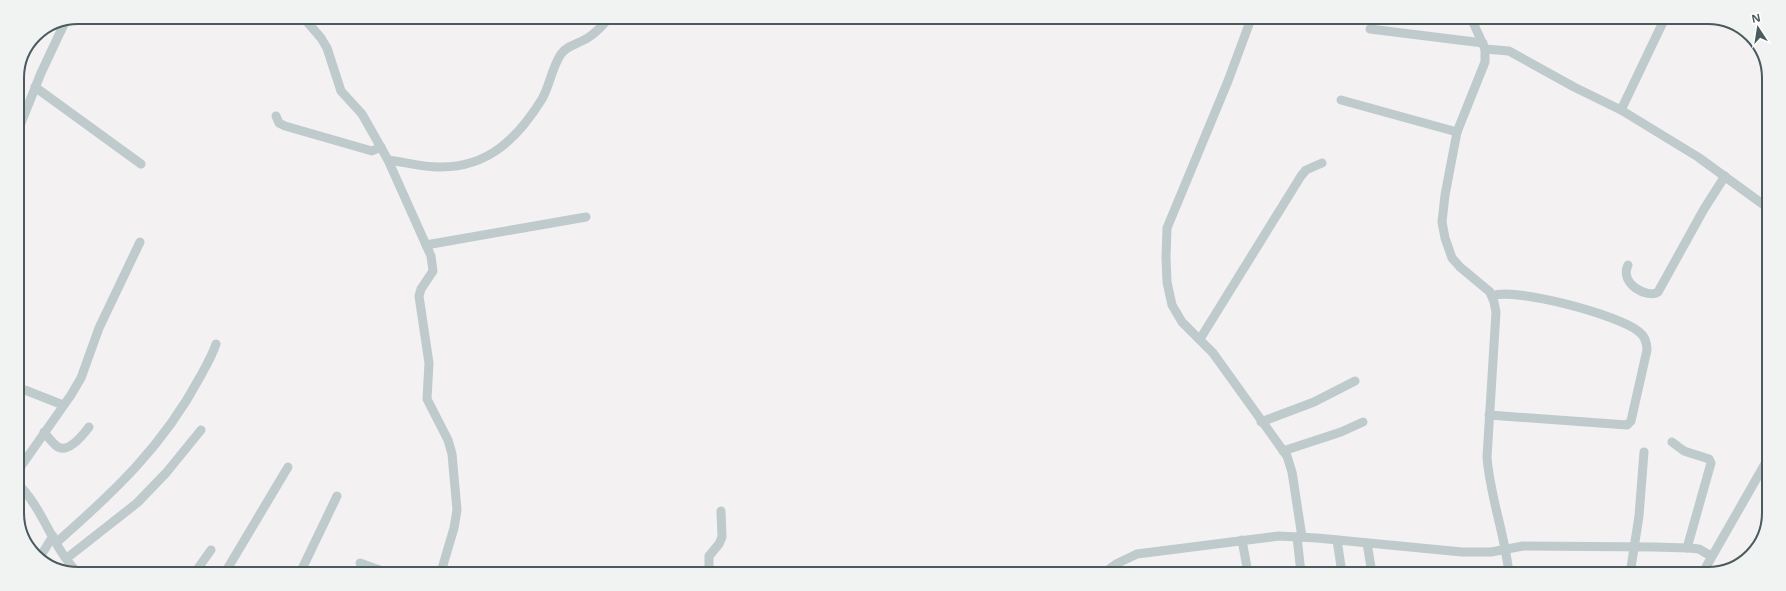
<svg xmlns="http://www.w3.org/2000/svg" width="1786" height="591" font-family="'Open Sans',sans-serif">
<rect width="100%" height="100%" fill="#f3f1f2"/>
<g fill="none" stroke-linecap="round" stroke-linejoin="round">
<!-- minor -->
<g stroke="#becacc" stroke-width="9">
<path d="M303,17l18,21 6,10 14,43 21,23 26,46 43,96 2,15 -12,18 -2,7 10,67 -2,36 21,41 4,14 5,56 -3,18 -13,44"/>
<path d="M1251,19l-23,62 -61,147 -1,30 1,24 5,23 10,17 31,31 74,103 5,16 10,65"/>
<path d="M1472,20l13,29v13l-28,70 -12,63 -3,27 3,16 7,20 8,9 30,25 4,10 2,10 -9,145c3,40 18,77 22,117"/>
<path d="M1370,29l113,14"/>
<path d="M1485,49l24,2 65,36 47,23 77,47 70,51"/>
<path d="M35,87l106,77"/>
<path d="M1341,100l116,32"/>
<path d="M1621,110l43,-90"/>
<path d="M276,116l3,7 6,3 80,23 7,2 9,-4"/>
<path d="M17,133l24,-60 24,-51"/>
<path d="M388,160c17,2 34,7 51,7 49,1 79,-29 103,-68 8,-14 10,-32 19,-45 6,-9 20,-11 28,-17 8,-5 14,-12 20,-19"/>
<path d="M426,245l160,-28"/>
<path d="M1628,265c-9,19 20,34 30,27l46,-83 21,-33"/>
<path d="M1200,339l101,-163 5,-6 16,-7"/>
<path d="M17,390h8l38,15"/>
<path d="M1489,415l138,10 4,-4 16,-71c0,-8 -2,-14 -9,-19 -20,-16 -122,-44 -146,-35"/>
<path d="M1261,422l53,-20 41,-21"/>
<path d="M44,432c4,5 8,11 14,15 11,6 25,-12 31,-20"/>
<path d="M1672,442l12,9 25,8 2,4 -24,85"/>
<path d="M1283,451l58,-19 22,-10"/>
<path d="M17,472l54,-77 10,-17 18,-50 41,-86"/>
<path d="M17,483c26,25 35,63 59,88"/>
<path d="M1297,537l4,36"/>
<path d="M1242,540l6,33"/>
<path d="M1337,540l5,33"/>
<path d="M57,542c58,-51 106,-96 143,-165 6,-11 12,-21 16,-33"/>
<path d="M1367,543l5,30"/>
<path d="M40,557l13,-21"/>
<path d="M67,558l70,-55 29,-30 35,-43"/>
<path d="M360,563l22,8"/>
<path d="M196,571l15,-21"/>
<path d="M226,571l62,-104"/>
<path d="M301,571l36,-75"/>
<path d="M709,572v-16l10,-12 3,-7 -1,-26"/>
<path d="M1104,573l12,-9 21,-10 142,-18 38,2 145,14h29l32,-6 130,1 36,1 10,1 12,7"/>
<path d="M1630,574l9,-58 5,-64"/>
<path d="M1702,574l64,-112"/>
</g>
</g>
<!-- crop -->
<path d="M0 0H1786V591H0ZM78 24H1708A54 54 0 0 1 1762 78V513A54 54 0 0 1 1708 567H78A54 54 0 0 1 24 513V78A54 54 0 0 1 78 24Z" fill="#f1f2f2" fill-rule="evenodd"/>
<path fill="none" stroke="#4a5a5d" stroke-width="2" d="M78 24H1708A54 54 0 0 1 1762 78V513A54 54 0 0 1 1708 567H78A54 54 0 0 1 24 513V78A54 54 0 0 1 78 24Z"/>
<!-- north arrow -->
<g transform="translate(1758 28) rotate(348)" stroke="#ffffff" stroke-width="3" paint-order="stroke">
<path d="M0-3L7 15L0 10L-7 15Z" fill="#4a5a5d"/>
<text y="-6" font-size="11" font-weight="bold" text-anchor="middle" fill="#4a5a5d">N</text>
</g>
</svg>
